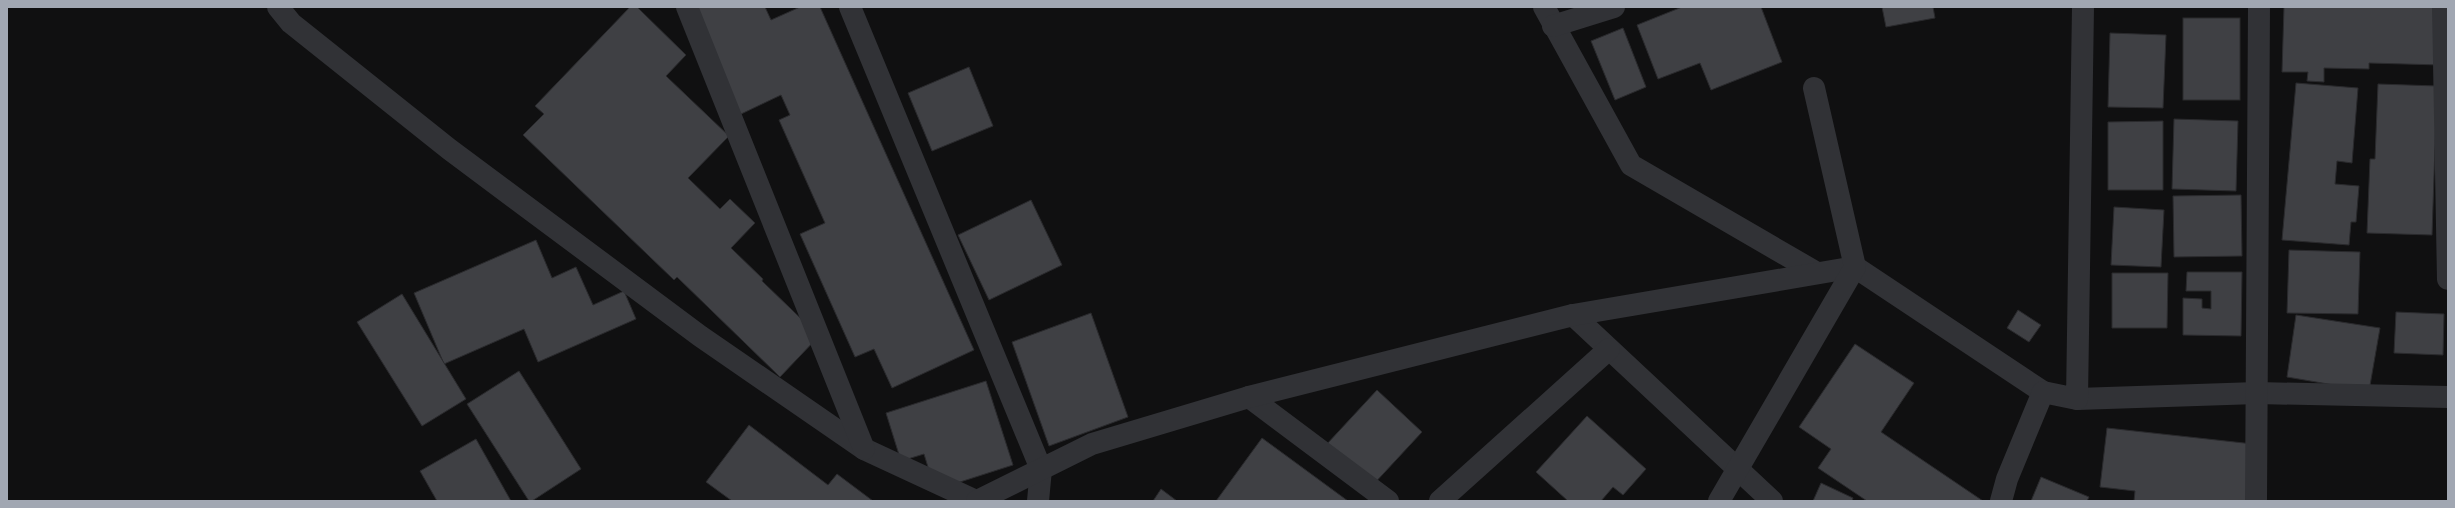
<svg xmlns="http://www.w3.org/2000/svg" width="2455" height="508" font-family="'Golos Text',sans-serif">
<rect width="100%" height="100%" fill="#101011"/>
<!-- building -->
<g fill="#3f4044" stroke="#2a2a2d">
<path d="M630,7h7l49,48 -20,21 63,60 -41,42 32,31 10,-10 25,24 -24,25 32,31 -1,2 57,55 -39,41 -103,-100 -3,3 -151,-145 21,-21 -9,-8z"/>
<path d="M690,7h75l6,13 29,-13h20l154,343 -82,38 -18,-39 -19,8 -55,-123 25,-11 -46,-103 11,-5 -9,-20 -42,20z"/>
<path d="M1682,7h79l21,55 -71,28 -11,-27 -42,16 -21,-54z"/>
<path d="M1882,7h51l2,11 -49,9z"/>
<path d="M2284,7h159l-2,58 -72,-2v6l-45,-1v14l-17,-1 1,-9h-26z"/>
<rect x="2183" y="18" width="57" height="82"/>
<path d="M1623,28l23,59 -31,13 -24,-59z"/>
<path d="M2110,33l56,2 -3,73 -55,-1z"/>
<path d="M969,67l24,59 -61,25 -24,-58z"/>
<path d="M2296,83l62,5 -6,75 -15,-2 -2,23 24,2 -3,36h-5l-2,23 -67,-5z"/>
<path d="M2378,84l59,2 -5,149 -65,-2 3,-74h5z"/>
<path d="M2174,119l64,2 -2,70 -64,-2z"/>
<path d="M2163,121v69h-55v-68z"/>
<path d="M2241,195l1,61 -68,1 -1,-61z"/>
<path d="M1031,200l31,65 -73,35 -31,-65z"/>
<path d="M2114,207l50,3 -3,57 -50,-2z"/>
<path d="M536,240l16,38 24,-11 17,38 31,-14 12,28 -98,43 -14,-33 -80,35 -30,-71z"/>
<path d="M2289,250l71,2 -2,62 -71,-1z"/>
<path d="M2187,272h55l-1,64 -58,-1v-37l19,1v9l9,1v-18h-25z"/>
<path d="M2112,273h56l-1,55h-55z"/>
<path d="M402,294l64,105 -44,27 -65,-104z"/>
<path d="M2018,310l23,15 -12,17 -22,-14z"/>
<path d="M2396,312l48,2 -1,41 -49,-2z"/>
<path d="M1091,313l37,104 -79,29 -37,-104z"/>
<path d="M2296,315l84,13 -11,63 -82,-14z"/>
<path d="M1855,344l59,39 -33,49 102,69h-116l-49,-33 13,-19 -32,-22z"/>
<path d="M519,371l62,98 -49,32h-3l-62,-97z"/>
<path d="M986,381l27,84 -78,25 -11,-36 -23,7 -15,-48z"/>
<path d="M1377,390l45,42 -51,55 -45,-42z"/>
<path d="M1587,416l59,53 -23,26 -10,-8 -12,14h-33l-32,-29z"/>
<path d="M749,425l79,60 9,-11 36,27h-141l-26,-19z"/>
<path d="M2107,428l146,16 -7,57h-112l1,-10 -35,-4z"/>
<path d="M1262,438l86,63h-132z"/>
<path d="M476,439l35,62h-74l-17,-30z"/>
<path d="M2041,477l48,20 -2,4h-56z"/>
<path d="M1821,483l32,15 -1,3h-39z"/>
<path d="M1161,489l16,12h-24z"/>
</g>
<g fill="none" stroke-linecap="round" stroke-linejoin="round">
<!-- minor -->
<g stroke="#313236" stroke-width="22">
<path d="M278,7l13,16 158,126 251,187 164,113 112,52"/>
<path d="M687,7l177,442"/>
<path d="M850,7l191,462 -3,32"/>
<path d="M1544,7l87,158 186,108"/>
<path d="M2443,7l5,272"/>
<path d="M1553,26l61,-19"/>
<path d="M1573,315l199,186"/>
<path d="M1249,397l139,104"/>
<path d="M2077,399l180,-6 191,4"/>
<path d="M977,501l115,-57 157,-47 324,-82 282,-48 188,125"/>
<path d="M1440,501l169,-152"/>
<path d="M1719,501l136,-234 -41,-179"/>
<path d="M2001,501l6,-22 36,-87 34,7 6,-392"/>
<path d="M2256,501l3,-494"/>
</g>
</g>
<!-- border -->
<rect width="2455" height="508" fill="none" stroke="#a1a7b2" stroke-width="16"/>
</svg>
